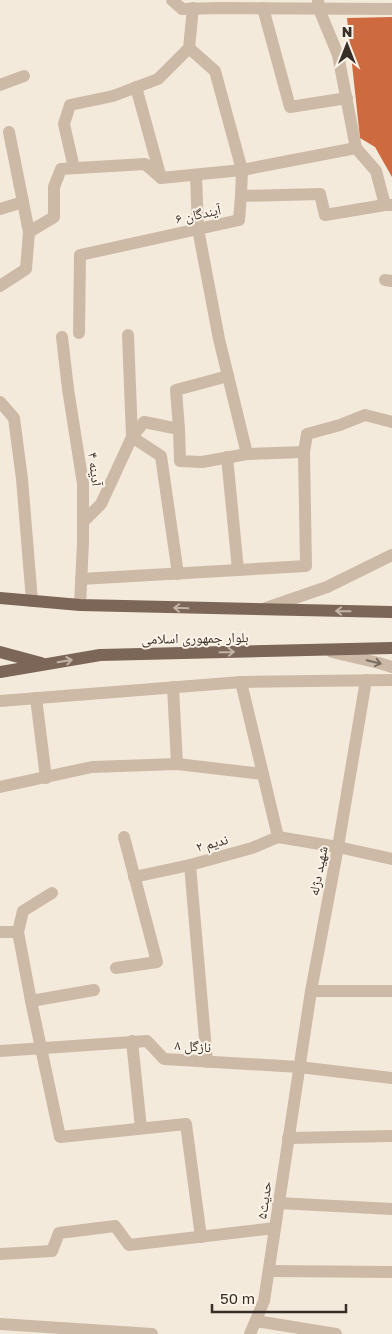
<svg xmlns="http://www.w3.org/2000/svg" width="392" height="1334" font-family="'Golos Text','Noto Naskh Arabic',sans-serif">
<rect width="100%" height="100%" fill="#f4eadb"/>
<!-- building -->
<path fill="#ce6a3f" d="M392,17v160l-17,-30 -15,-9 -13,-120z"/>
<g fill="none" stroke-linecap="round" stroke-linejoin="round">
<!-- minor -->
<g stroke="#cdbaa6" stroke-width="12">
<path d="M172,0l10,9 39,-1 171,1"/>
<path d="M318,0l1,9 19,46 18,93 20,23 9,34"/>
<path d="M263,8l27,99 57,-9"/>
<path d="M189,48l26,23 27,99 -1,26"/>
<path d="M0,85l24,-9"/>
<path d="M136,87l25,91"/>
<path d="M74,168l-10,-44 6,-19 43,-9 45,-17 31,-31 4,-40"/>
<path d="M196,175l2,54 21,110 28,115"/>
<path d="M0,209l23,-7"/>
<path d="M29,232l25,-15v-30l7,-18 84,-5 16,14 81,-8 114,-22"/>
<path d="M385,280l7,1"/>
<path d="M0,286l26,-17 3,-37 -20,-100"/>
<path d="M79,333l1,-78 159,-35 2,-24 79,-2 5,21 60,-10h7"/>
<path d="M128,335l4,102 29,19 17,118"/>
<path d="M62,337l6,52 15,95v58l-3,63"/>
<path d="M0,402l14,16 8,61 10,122"/>
<path d="M179,429l-3,-39 52,-14"/>
<path d="M227,457l11,113"/>
<path d="M83,522l18,-18 31,-67 12,-15 35,7 1,32 22,1 45,-8 57,-2 3,-18 33,-9 25,-10 27,7"/>
<path d="M81,579l225,-13 -2,-114"/>
<path d="M173,687l4,77"/>
<path d="M36,698l10,80"/>
<path d="M0,701l241,-19 151,-2"/>
<path d="M0,787l92,-20 85,-3 86,10"/>
<path d="M278,837l60,10 54,12"/>
<path d="M134,877l56,-12"/>
<path d="M0,932h18l13,69 63,-11"/>
<path d="M18,932l5,-21 29,-18"/>
<path d="M116,968l41,-6 -33,-125"/>
<path d="M311,991h81"/>
<path d="M31,1001l29,136 126,-13 15,113"/>
<path d="M132,1041l9,87"/>
<path d="M0,1051l147,-10 17,18 135,8 93,11"/>
<path d="M207,1062l-17,-197 62,-17 26,-11 -37,-155"/>
<path d="M288,1138l104,-2"/>
<path d="M278,1203l114,6"/>
<path d="M0,1254l52,-3 7,-18 56,-7 14,19 146,-17"/>
<path d="M269,1271l123,1"/>
<path d="M256,1321l80,13"/>
<path d="M0,1324l152,10"/>
<path d="M250,1334l14,-33 47,-310 27,-144 28,-167"/>
</g>
<!-- tertiary -->
<g stroke="#cdbaa6" stroke-width="12">
<path d="M266,608l61,-21 65,-32"/>
<path d="M332,652l47,11 13,4"/>
</g>
<!-- primary -->
<g stroke="#7b6658" stroke-width="12">
<path d="M0,598l80,7 312,7"/>
<path d="M0,652l41,11"/>
<path d="M0,672l100,-17 292,-7"/>
</g>
</g>
<!-- one-way arrows -->
<defs><path id="oneway-shaft" d="M-6 0H5M1.5-3L5.5 0L1.5 3" fill="none" stroke-width="1.6" stroke-linecap="round" stroke-linejoin="round" transform="scale(1.25)"/></defs>
<g stroke="#c1b4a7">
<use href="#oneway-shaft" transform="translate(181 608) rotate(-178)"/>
<use href="#oneway-shaft" transform="translate(343 611) rotate(-179)"/>
<use href="#oneway-shaft" transform="translate(227 652) rotate(-1)"/>
<use href="#oneway-shaft" transform="translate(65 661) rotate(-9)"/>
</g>
<use stroke="#7b6d61" href="#oneway-shaft" transform="translate(374 662) rotate(14)"/>
<g text-anchor="middle" stroke-width="4" stroke-linejoin="round" paint-order="stroke">
<!-- street labels -->
<g font-size="14" fill="#382e28" stroke="#fbf3e8">
<text transform="translate(198 214) rotate(-12)" y="5">آیندگان ۶</text>
<text transform="translate(95 469) rotate(83)" y="5">آدینه ۴</text>
<text transform="translate(195 638) rotate(-1)" y="5">بلوار جمهوری اسلامی</text>
<text transform="translate(212 843) rotate(-15)" y="5">ندیم ۲</text>
<text transform="translate(318 871) rotate(-79)" y="5">شهید دژله</text>
<text transform="translate(193 1046) rotate(4)" y="5">نازگل ۸</text>
<text transform="translate(264 1200) rotate(-82)" y="5">حدیث۵</text>
</g>
</g>
<!-- north arrow -->
<g transform="translate(347 45)" stroke="#fbf3e8" stroke-width="4" paint-order="stroke">
<path d="M0-4L9 19L0 12L-9 19Z" fill="#382e28"/>
<text y="-8" font-size="14" font-weight="bold" text-anchor="middle" fill="#382e28">N</text>
</g>
<!-- scale -->
<path d="M212 1304v8h134v-8" fill="none" stroke="#382e28" stroke-width="2.5"/>
<text x="220" y="1304" font-size="15" fill="#382e28" stroke="#fbf3e8" stroke-width="4" paint-order="stroke">50 m</text>
</svg>
